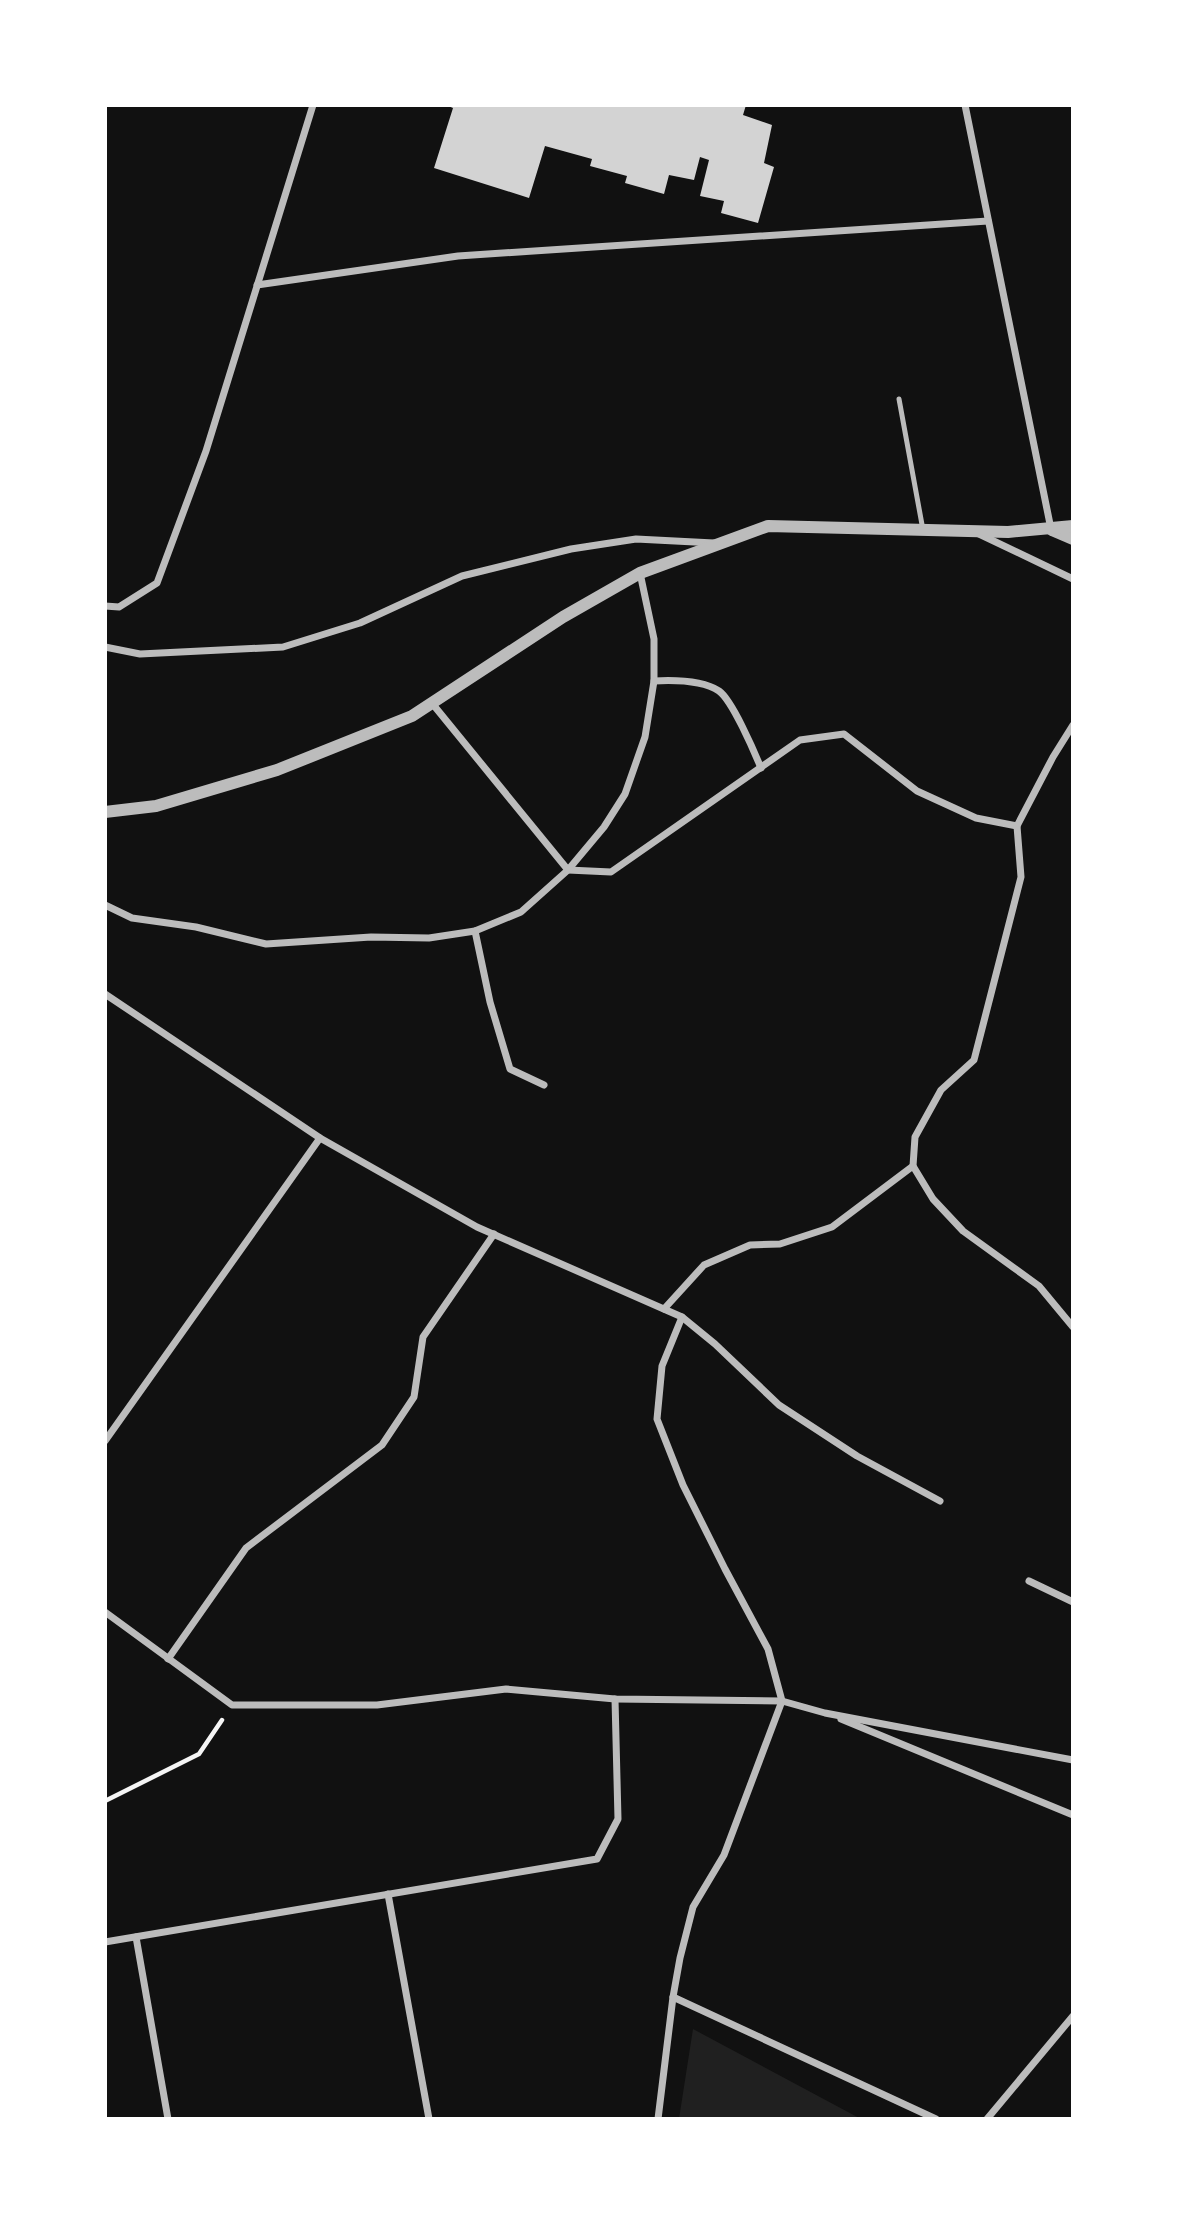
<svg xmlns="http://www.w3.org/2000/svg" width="1178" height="2224" font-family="'IBM Plex Sans',sans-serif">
<rect width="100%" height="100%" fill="#111"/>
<!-- green -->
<path fill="#202020" d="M693,2029l168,90h-182z"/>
<!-- building -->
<path fill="#d3d3d3" d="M746,105l-3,10 29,10 -8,38 10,4 -16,56 -37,-10 3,-12 -24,-5 9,-36 -9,-3 -6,23 -25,-5 -5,19 -39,-11 2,-7 -37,-10 2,-7 -47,-13 -16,52 -95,-30 19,-60 -7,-3z"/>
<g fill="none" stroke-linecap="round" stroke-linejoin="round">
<!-- path -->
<path stroke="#f5f5f5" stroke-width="4.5" d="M105,1801l94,-47 23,-34"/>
<!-- service -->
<path stroke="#bcbcbc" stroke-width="5" d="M899,399l24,131"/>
<!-- minor -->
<g stroke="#bcbcbc" stroke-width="7">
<path d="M965,105l86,424"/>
<path d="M257,285l201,-29 530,-35"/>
<path d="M979,534l94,45"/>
<path d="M105,606l14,1 38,-24 49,-132 107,-346"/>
<path d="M105,647l35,7 143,-7 77,-24 102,-47 109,-27 65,-10 78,4"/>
<path d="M654,681c19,-1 48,-1 65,10 13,9 35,60 42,77"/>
<path d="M431,702l137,168 43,2 189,-132 44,-6 73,57 59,27 41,8"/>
<path d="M1073,725l-20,32 -36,69 4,51 -47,183 -33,30 -26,47 -2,29 20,33 30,32 76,55 34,41"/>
<path d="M105,905l27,13 64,9 70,17 105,-7 58,1 46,-7 46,-19 47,-42 36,-43 21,-33 20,-57 9,-56v-42l-14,-66"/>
<path d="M475,931l15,71 20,67 34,16"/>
<path d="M105,994l215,144 157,89 205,90 33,27 64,61 78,51 83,45"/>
<path d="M664,1309l40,-44 46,-20 30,-1 52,-17 81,-61"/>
<path d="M105,1441l215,-303"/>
<path d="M1029,1581l44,21"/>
<path d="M105,1612l127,93h145l129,-16 109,10 167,2 43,12 248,47"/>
<path d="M168,1659l78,-111 136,-103 32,-48 9,-60 71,-103"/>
<path d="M841,1719l232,96"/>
<path d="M388,1894l41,225"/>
<path d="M136,1937l32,182"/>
<path d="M105,1942l492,-83 21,-40 -3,-120"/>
<path d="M673,1997l263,122"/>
<path d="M658,2119l15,-122 7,-39 13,-51 31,-52 58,-154 -14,-52 -43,-80 -42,-84 -26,-66 5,-53 20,-49"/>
<path d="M987,2119l86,-103"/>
</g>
<!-- tertiary -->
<g stroke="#bcbcbc" stroke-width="12">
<path d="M1052,530l21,9"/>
<path d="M105,812l51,-6 121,-36 135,-54 151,-99 77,-44 128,-47 240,6 65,-6"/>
</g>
</g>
<!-- border -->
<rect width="1178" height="2224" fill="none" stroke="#ffffff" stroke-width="214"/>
</svg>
